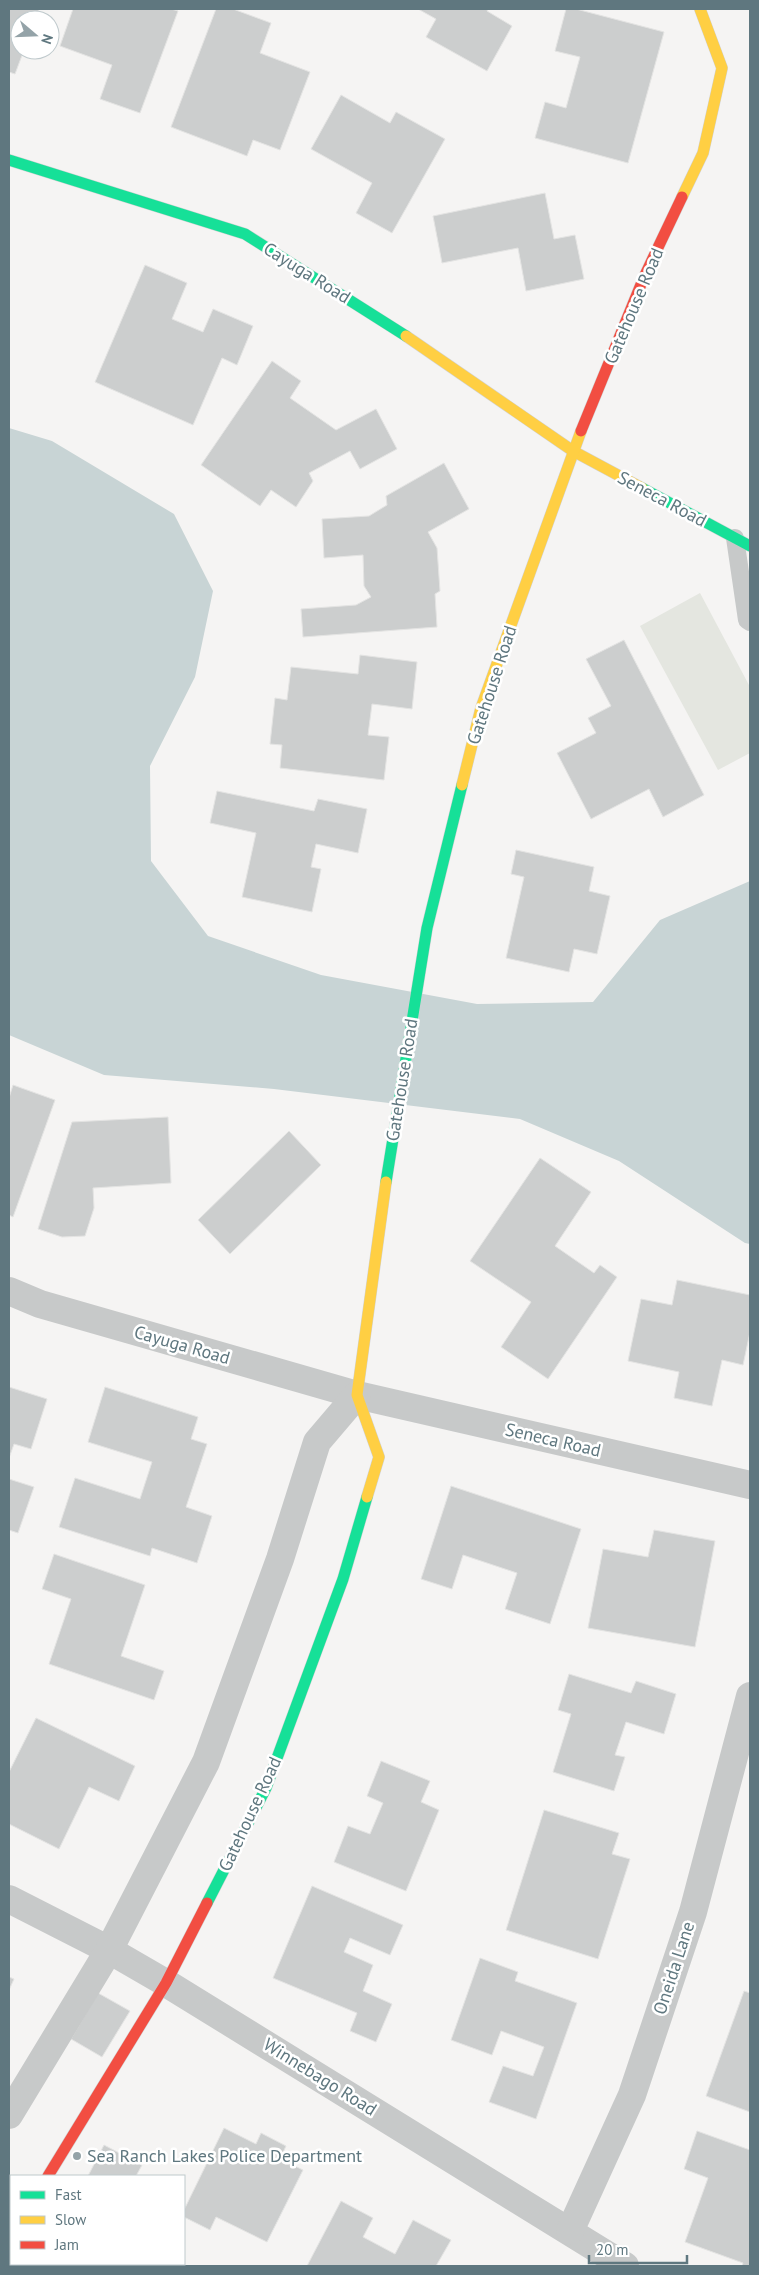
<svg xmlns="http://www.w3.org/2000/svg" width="759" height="2275" font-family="'PT Sans',sans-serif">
<rect width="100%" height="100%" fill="#f5f4f3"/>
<!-- green -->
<path fill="#e4e6e0" d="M700,593l50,94v66l-32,17 -78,-144z"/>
<!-- water -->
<path fill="#c8d4d5" d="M9,428l43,13 122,73 39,77 -18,86 -45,89 1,95 57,75 113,39 156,29 116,-2 67,-82 90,-39v363l-5,-1 -126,-82 -99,-42 -246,-30 -170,-14 -95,-40z"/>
<!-- building -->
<g fill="#cccece" stroke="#e4e4e3">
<path d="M9,9h30l-5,11h-14v30h4l-9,24 -6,-2z"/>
<path d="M73,9h98l7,2 -38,102 -40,-14 12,-34 -52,-19z"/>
<path d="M216,9h17l38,14 -11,30 50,19 -30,78 -27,-10 -6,16 -76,-29z"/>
<path d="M418,9h70l-1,2 25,15 -25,45 -61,-34 10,-18z"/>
<path d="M566,9h10l88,23 -36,131 -93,-25 10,-36 21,6 14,-51 -25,-6z"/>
<path d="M341,95l49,28 6,-11 49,27 -53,94 -36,-20 16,-30 -61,-34z"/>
<path d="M545,193l9,46 21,-4 9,44 -58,12 -8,-43 -76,15 -9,-47z"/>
<path d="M145,265l42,18 -15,36 31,13 10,-23 40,17 -16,39 -15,-7 -29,67 -98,-43z"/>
<path d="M272,361l29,20 -11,17 46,32 40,-21 21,40 -37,20 -10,-18 -41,22 4,8 -17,26 -25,-17 -11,16 -59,-41z"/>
<path d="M444,463l25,46 -41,23 9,16 3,43 -5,3 2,33 -134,10 -2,-28 55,-4 15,-8 -7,-11 -1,-31 -39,3 -2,-39 47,-3 18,-11 -1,-9z"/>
<path d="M624,640l80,155 -41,22 -14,-28 -58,30 -34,-66 39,-20 -8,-15 23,-12 -25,-47z"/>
<path d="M360,655l57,7 -5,47 -40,-5 -4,31 21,2 -5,43 -104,-12 2,-23 -12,-1 5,-46 12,2 4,-33 67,7z"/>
<path d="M217,791l97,20 4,-12 49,10 -9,44 -42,-9 -5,23 10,2 -9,43 -70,-15 14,-64 -46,-10z"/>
<path d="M516,850l78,17 -5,24 21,5 -13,58 -23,-5 -5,23 -63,-14 18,-81 -13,-3z"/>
<path d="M13,1085l42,15 -42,117 -4,-2v-117z"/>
<path d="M168,1117l3,66 -78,5 1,20 -9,28 -23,1 -24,-8 34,-107z"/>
<path d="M289,1131l32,34 -91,89 -32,-34z"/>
<path d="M540,1158l51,34 -36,54 39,27 6,-8 17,12 -69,102 -47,-32 30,-45 -61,-41z"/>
<path d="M677,1280l73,15v37l-7,33 -21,-5 -10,46 -38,-8 5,-26 -51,-11 13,-62 31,6z"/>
<path d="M9,1387l38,12 -16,50 -17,-5 -5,14z"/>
<path d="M105,1387l93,30 -7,22 16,5 -21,63 26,9 -15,47 -45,-15 -2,8 -91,-29 16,-49 65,21 12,-37 -64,-20z"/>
<path d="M9,1479l25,8 -16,46 -9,-3z"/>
<path d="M451,1486l130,43 -31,95 -45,-15 12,-36 -54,-18 -11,34 -31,-10z"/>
<path d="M654,1530l61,11 -20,106 -107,-19 15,-79 45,8z"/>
<path d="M54,1554l91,31 -24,71 43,15 -10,29 -105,-36 22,-65 -29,-10z"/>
<path d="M569,1674l62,19 5,-12 40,13 -12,40 -38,-12 -11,33 10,2 -11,34 -61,-19 18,-58 -13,-4z"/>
<path d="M36,1718l99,48 -16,35 -30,-14 -30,62 -50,-25v-52z"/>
<path d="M381,1761l49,20 -9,21 18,8 -33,81 -72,-29 14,-36 22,8 13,-31 -16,-7z"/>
<path d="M544,1810l75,23 -7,21 18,5 -32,100 -92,-29z"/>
<path d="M312,1886l91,39 -13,30 -40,-17 -6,14 29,13 -10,26 29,13 -16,38 -26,-11 7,-18 -84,-35z"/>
<path d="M480,1958l38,14 -3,9 62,22 -41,116 -47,-17 14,-36 30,10 11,-29 -43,-16 -9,24 -41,-15z"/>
<path d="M9,1977l5,2 -5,11z"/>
<path d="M744,1991l6,2v119l-44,-16z"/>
<path d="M98,1993l32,18 -28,46 -31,-18z"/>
<path d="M224,2128l32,16 5,-11 25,13 -6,13 23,11 -36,72 -51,-25 -6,13 -26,-13v-7z"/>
<path d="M697,2131l53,19v116h-8l1,-3 -58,-21 23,-64 -24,-9z"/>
<path d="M104,2145l38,20 -6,11h-48z"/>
<path d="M341,2201l32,17 -10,19 32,17 18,-34 38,20 -15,26h-129z"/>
</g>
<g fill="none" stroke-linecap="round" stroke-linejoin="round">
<defs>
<g id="fast">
<path d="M9,160l236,74 161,102"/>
<path d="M642,488l108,58"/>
<path d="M386,1182l41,-254 35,-143"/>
<path d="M207,1903l59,-115 77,-209 24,-82"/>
<path d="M9,2242l2,1"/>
</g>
<g id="slow">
<path d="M682,197l21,-44 19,-85 -22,-59"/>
<path d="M406,336l167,115 69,37"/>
<path d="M462,785l19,-77 100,-277"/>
<path d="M367,1497l12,-40 -22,-62 29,-213"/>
<path d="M46,2264l5,2"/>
</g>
<g id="jam">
<path d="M581,431l63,-154 38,-80"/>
<path d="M48,2176l118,-193 41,-80"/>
</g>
</defs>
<!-- fast casing -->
<use href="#fast" stroke="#d1d2d3" stroke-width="12"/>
<!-- slow casing -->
<use href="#slow" stroke="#d1d2d3" stroke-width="12"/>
<!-- jam casing -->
<use href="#jam" stroke="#d1d2d3" stroke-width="12"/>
<!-- lane -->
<path stroke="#c7c9c9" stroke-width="18" d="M735,538l12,82 3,2"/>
<!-- street -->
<g stroke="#c7c9c9" stroke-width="28">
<path d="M9,1291l31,13 317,91 393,90"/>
<path d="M9,1899l100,51 57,33 459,283"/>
<path d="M9,2115l100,-165 97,-188 74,-203 37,-117 40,-47"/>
<path d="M570,2231l62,-136 61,-183 57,-216"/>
</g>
<!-- fast -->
<use href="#fast" stroke="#16e098" stroke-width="11"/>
<!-- slow -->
<use href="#slow" stroke="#ffcf43" stroke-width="11"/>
<!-- jam -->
<use href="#jam" stroke="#f24e42" stroke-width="11"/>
</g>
<!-- markers -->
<circle fill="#94a3a8" stroke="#fff" stroke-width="2" cx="77" cy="2156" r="5"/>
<g text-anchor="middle" stroke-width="5" stroke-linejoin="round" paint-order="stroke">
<!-- street labels -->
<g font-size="18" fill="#5f777f" stroke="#fff">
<text transform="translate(307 273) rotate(32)" y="6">Cayuga Road</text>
<text transform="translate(634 306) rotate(-67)" y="6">Gatehouse Road</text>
<text transform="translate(662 499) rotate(28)" y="6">Seneca Road</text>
<text transform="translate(492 685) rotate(-72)" y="6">Gatehouse Road</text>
<text transform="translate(402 1080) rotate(-81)" y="6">Gatehouse Road</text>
<text transform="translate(182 1345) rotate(16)" y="6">Cayuga Road</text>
<text transform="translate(553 1440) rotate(13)" y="6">Seneca Road</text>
<text transform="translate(250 1814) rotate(-65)" y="6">Gatehouse Road</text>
<text transform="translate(674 1968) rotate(-72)" y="6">Oneida Lane</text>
<text transform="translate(320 2077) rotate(32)" y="6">Winnebago Road</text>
</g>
<!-- poi labels -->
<g font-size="18" fill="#5f777f" stroke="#fff" text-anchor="start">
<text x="87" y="2162">Sea Ranch Lakes Police Department</text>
</g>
</g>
<!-- border -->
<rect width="759" height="2275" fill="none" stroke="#5f777f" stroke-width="20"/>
<!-- legend -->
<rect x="10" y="2175" width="175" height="90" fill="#ffffff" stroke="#bfc9cc"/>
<rect x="20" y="2191" width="25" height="8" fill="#16e098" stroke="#bfc9cc"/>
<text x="55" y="2200" font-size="15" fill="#5f777f">Fast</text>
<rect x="20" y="2216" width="25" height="8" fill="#ffcf43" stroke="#bfc9cc"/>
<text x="55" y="2225" font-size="15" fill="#5f777f">Slow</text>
<rect x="20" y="2241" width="25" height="8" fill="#f24e42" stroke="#bfc9cc"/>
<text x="55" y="2250" font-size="15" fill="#5f777f">Jam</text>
<!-- north arrow -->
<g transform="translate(35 35) rotate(109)"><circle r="24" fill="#ffffff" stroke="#bfc9cc"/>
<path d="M0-4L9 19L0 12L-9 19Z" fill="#94a3a8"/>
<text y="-8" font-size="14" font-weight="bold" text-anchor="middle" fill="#5f777f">N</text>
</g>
<!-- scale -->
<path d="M589 2255v8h98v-8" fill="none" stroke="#5f777f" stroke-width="2.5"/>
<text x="596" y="2255" font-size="15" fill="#5f777f" stroke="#ffffff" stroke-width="4" paint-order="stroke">20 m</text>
</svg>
